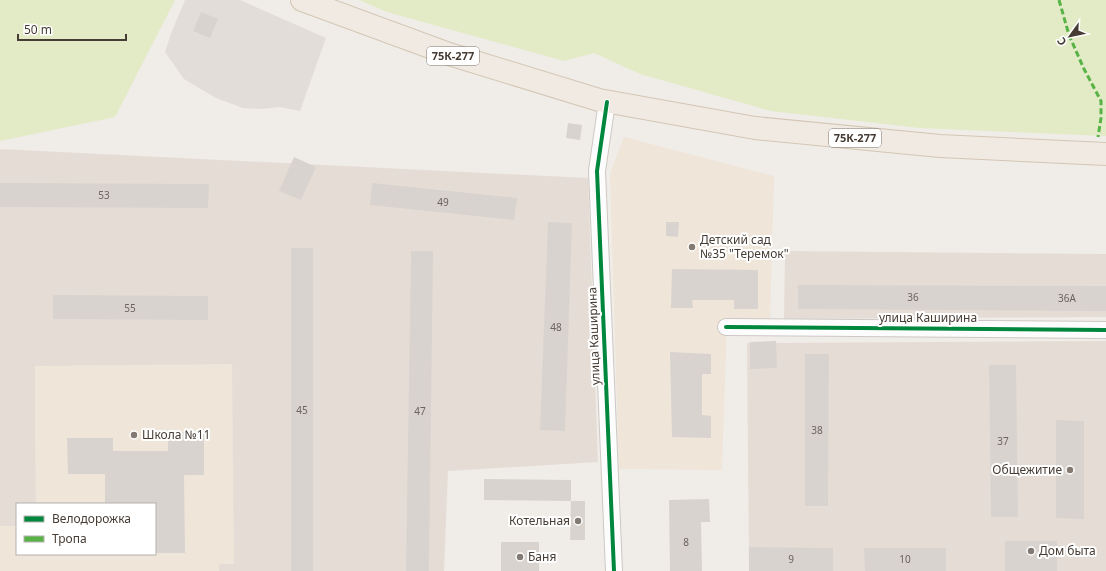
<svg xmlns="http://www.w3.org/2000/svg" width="1106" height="571" font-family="'Noto Sans',sans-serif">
<rect width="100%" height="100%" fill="#f0ece8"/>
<!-- residential -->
<g fill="#e5ddd5">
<path d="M0,149l588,29 10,284 -150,9 -4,100h-225v-7l15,-1 -199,-197 1,138h-19v22h-17z"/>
<path d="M785,251l321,3v63l-322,2z"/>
<path d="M1106,341v230h-357l-2,-228z"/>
</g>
<!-- industrial -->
<path fill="#e3ddd9" d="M185,0h55l86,38 -26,73 -20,-4 -19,2 -18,-1 -27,-10 -32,-19 -19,-27 7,-21z"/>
<!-- education -->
<g fill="#efe5d9">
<path d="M624,137l150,39 -4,143h-43l-5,151 -103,-1 -9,-296z"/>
<path d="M232,364l2,200h-15v7h-219v-45h17v28h138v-50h-119l-1,-138z"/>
</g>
<!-- green -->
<g fill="#e2ebc5">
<path d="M0,0h175l-60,117 -115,24z"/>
<path d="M359,0h747v136l-186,-8 -149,-17 -131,-37 -46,-21 -30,8 -177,-49z"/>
</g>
<!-- building -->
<g fill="#d8d3cf">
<path d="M201,12l17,7 -8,19 -17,-7z"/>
<path d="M568,123l14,2 -2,15 -14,-2z"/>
<path d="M294,157l22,10 -15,33 -22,-9z"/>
<path d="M0,183l209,1 -1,24 -208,-1z"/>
<path d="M372,183l145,15 -3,22 -144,-15z"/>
<path d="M548,222l24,1 -7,208 -25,-1z"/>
<path d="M666,222h13l-1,15 -12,-1z"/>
<rect x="291" y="248" width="22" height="323"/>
<path d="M411,251h22l-4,320h-23z"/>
<path d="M672,269l86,1v39h-24v-9h-42l1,8h-22z"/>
<path d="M798,285l308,1v25l-308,-2z"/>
<path d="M53,295l155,1v24l-155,-1z"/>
<path d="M776,341l1,27 -27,1v-27z"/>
<path d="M670,352l41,2v20h-9v41l9,1v22l-39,-1z"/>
<path d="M805,354h24l-1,152h-23z"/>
<path d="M989,365h27l2,152h-27z"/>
<path d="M1056,420l28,1v98l-28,-1z"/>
<path d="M168,432h36v43h-20l1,78h-30v-49h-50v-30h-37l-1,-36h46v13h55z"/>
<path d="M484,479l87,1v21l-87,-1z"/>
<path d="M709,499l1,23h-9l1,49h-32l-1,-71z"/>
<path d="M571,501h14v39h-15z"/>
<rect x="1005" y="541" width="52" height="30"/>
<rect x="501" y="542" width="38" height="29"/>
<path d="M749,547l84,1v23h-84z"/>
<path d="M864,548h82v23h-81z"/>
</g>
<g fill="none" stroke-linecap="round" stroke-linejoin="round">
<defs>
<g id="street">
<path d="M607,102l-10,69 17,400"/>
<path d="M726,327l380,3"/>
</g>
<path id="primary" d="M302,0l147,54 150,46 156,28 185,18 166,8"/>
</defs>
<!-- street casing -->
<use href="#street" stroke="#cdc8c4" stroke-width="18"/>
<!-- primary casing -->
<use href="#primary" stroke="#d4c6b4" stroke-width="24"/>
<!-- street -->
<use href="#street" stroke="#fdfcfc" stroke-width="16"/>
<!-- primary -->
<use href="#primary" stroke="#f1eae2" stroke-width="22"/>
<!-- quiet -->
<path stroke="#57b346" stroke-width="3" stroke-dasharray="6 3" stroke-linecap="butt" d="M1059,0l10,35 15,34 17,32v17l-3,19"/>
<defs>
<g id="cycleway">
<path d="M607,102l-10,69 17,400"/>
<path d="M726,327l380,3"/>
</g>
</defs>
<!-- cycleway casing -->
<use href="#cycleway" stroke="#fff" stroke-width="6"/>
<!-- cycleway -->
<use href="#cycleway" stroke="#00873e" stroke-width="4"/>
</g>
<!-- markers -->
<g fill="#827a73" stroke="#fff" stroke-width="1.5">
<circle cx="692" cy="247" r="4"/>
<circle cx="134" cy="435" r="4"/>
<circle cx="1070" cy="470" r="4"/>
<circle cx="578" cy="521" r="4"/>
<circle cx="1031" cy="551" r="4"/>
<circle cx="520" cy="557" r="4"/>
</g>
<g text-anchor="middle" stroke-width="4" stroke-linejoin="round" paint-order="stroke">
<!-- number labels -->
<g font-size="10" fill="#6c635c">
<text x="104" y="199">53</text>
<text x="443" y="206">49</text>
<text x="913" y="301">36</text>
<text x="1067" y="302">36А</text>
<text x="130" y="312">55</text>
<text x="556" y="331">48</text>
<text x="302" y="414">45</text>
<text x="420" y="415">47</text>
<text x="817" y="434">38</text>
<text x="1003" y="445">37</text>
<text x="686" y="546">8</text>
<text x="791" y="563">9</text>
<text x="905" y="563">10</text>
</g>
<!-- shield labels -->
<g fill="#fff" stroke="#7e7671" stroke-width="1">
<rect x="427" y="47" width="52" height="18" rx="3"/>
<rect x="829" y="129" width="52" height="18" rx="3"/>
</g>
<g font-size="11" font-weight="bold" fill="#463c34">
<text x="453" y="60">75К-277</text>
<text x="855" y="142">75К-277</text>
</g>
<!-- poi labels -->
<g font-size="12" fill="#463c34" stroke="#fff" text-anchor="start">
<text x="700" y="244">Детский сад<tspan x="700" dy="14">№35 "Теремок"</tspan></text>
<text x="142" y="439">Школа №11</text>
<text x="1062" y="474" text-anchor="end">Общежитие</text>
<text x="570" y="525" text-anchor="end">Котельная</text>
<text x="1039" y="555">Дом быта</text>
<text x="528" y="561">Баня</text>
</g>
<!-- street labels -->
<g font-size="12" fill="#463c34" stroke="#fff">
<text x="928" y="322">улица Каширина</text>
<text transform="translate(594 336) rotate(-92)" y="4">улица Каширина</text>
</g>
</g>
<!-- legend -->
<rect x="16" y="503" width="140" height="52" fill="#ffffff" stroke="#b5b1ae"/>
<rect x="24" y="516" width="20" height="6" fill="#00873e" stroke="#b5b1ae"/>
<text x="52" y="523" font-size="12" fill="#463c34">Велодорожка</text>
<rect x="24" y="536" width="20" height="6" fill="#57b346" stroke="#b5b1ae"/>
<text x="52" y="543" font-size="12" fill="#463c34">Тропа</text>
<!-- north arrow -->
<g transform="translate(1070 36) rotate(237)" stroke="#ffffff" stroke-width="3" paint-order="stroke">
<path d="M0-3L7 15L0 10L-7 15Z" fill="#463c34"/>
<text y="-6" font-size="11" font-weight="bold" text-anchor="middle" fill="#463c34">С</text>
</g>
<!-- scale -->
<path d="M18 34v6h108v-6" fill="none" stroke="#463c34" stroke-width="2"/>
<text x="24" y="34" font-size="12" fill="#463c34" stroke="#ffffff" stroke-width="3" paint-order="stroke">50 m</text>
</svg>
